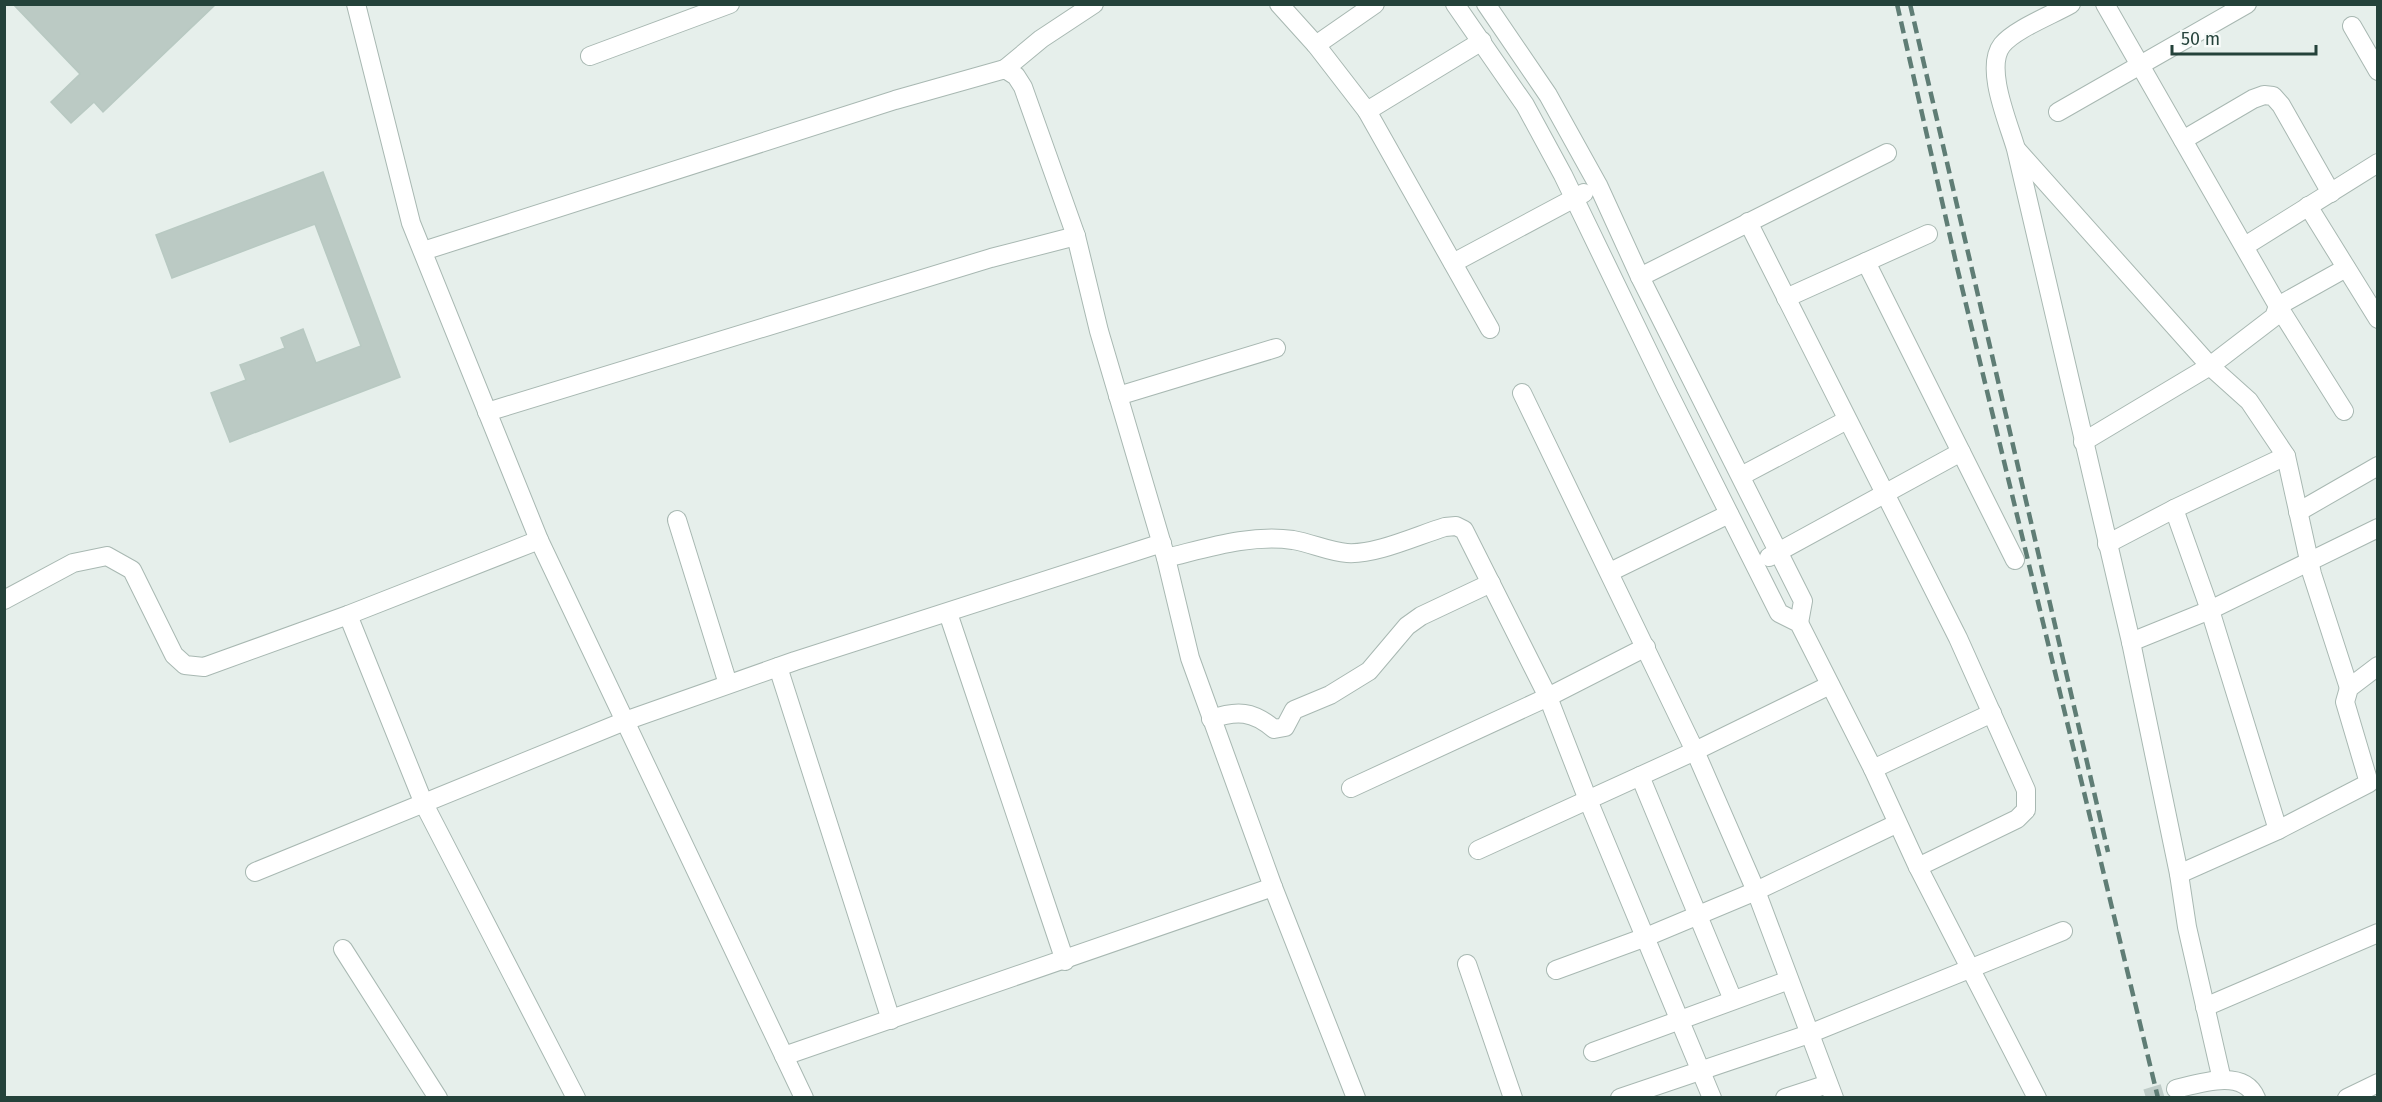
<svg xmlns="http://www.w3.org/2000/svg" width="2382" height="1102" font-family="'Fira Sans',sans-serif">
<rect width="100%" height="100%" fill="#e6efeb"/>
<!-- building -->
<g fill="#bbcac4" stroke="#b8c9c2" stroke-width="1.5">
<path d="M13,4h203l-113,108 -9,-10 -23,21 -20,-21 29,-28z"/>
<path d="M323,172l77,205 -170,65 -19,-49 35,-13 -6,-15 45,-17 -4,-10 22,-9 13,34 45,-17 -46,-122 -143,54 -16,-43z"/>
</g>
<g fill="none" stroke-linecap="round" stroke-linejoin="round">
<!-- minor-tunnel -->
<path stroke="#bfccc8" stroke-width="18" stroke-dasharray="18 9" stroke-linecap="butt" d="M2146,1098l30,-9"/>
<defs>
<g id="minor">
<path d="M356,4l55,219 128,317 265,558"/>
<path d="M1279,4l37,41 51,66 123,218"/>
<path d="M1455,4l70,101 38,70 103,213 113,225 20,10 74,146 45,98 119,231"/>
<path d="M1486,4l62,91 50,90 42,92 163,324 -4,22"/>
<path d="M2071,4c-19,11 -56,25 -69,41 -18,23 7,79 14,104l115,493 48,232"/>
<path d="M2352,26l26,45"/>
<path d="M1316,45l59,-41"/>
<path d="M590,56l140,-52"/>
<path d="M1005,69l36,-30 53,-35"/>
<path d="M1367,111l115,-70"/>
<path d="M2058,112l189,-108"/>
<path d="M2183,140l70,-41 11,-4 9,1 8,9 50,88"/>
<path d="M2017,150l193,216 39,35 37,55 26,118 37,114"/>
<path d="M2308,206l70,113"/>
<path d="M1748,222l210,416 68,152v20l-9,9 -99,48"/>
<path d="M2245,246l133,-83"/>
<path d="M423,251l472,-151 110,-31 11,7 7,11 53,149 23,95 67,227 24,100 83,229 83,211"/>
<path d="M1866,262l149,298"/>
<path d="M1453,263l131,-70"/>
<path d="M1640,277l247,-124"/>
<path d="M1786,298l142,-64"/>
<path d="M1522,393l173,358 61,140 78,207"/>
<path d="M1118,396l158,-48"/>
<path d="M2344,411l-66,-105 68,-38"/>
<path d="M487,412l504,-154 85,-22"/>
<path d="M2083,442l127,-76 64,-49 4,-11 -173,-302"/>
<path d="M1741,476l106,-56"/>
<path d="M2174,509l36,101 68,220"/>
<path d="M2298,512l80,-46"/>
<path d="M677,520l51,164"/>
<path d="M2107,544l67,-35 112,-53"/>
<path d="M1769,557l192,-105"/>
<path d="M1166,558c42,-10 84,-24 127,-18 18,3 37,12 54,13 29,2 71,-18 98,-26l11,-1 8,4 84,167 40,103 124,298"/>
<path d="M1610,572l119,-58"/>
<path d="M4,600l69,-37 34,-7 25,14 42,85 11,10 19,2 144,-52 191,-75"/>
<path d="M948,613l117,348"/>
<path d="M348,615l76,189 152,294"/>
<path d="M2131,642l79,-32 168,-82"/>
<path d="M778,667l113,353"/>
<path d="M1211,719c26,-9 42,-8 63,10l11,-2 9,-17 36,-15 39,-24 38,-45 14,-10 70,-33"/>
<path d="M1873,769l119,-56"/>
<path d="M1640,776l93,224"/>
<path d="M1351,788l197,-91 98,-50"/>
<path d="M1478,850l217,-99 135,-66"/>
<path d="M255,872l370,-151 170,-60 367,-118"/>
<path d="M343,949l95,149"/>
<path d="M1467,964l46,134"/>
<path d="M1556,970l90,-33 110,-46 140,-67"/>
<path d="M2205,1007l173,-74"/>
<path d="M1593,1052l196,-72"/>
<path d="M784,1056l489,-169"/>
<path d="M2222,1080l-35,-153 -8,-53 99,-44 91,-47 -24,-81 4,-14 29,-22"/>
<path d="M2176,1089c24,-6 68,-21 80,9"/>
<path d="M1620,1098l189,-64 254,-103"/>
<path d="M1785,1098l43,-14"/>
<path d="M2347,1098l31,-15"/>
</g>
</defs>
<!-- minor casing -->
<use href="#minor" stroke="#a8b8b2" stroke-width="20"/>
<!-- minor -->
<use href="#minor" stroke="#fff" stroke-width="18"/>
<!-- rail -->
<g stroke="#5f7d75" stroke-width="4.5" stroke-dasharray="12 6" stroke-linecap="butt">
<path d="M1897,4l60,263 201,831"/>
<path d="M1910,4l198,848"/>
</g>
</g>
<!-- border -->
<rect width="2382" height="1102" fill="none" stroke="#24423a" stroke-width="12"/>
<!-- scale -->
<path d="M2172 45v9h144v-9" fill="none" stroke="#24423a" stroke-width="3"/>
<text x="2181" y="45" font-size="18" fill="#24423a" stroke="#f7fbf9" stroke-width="4.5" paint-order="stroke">50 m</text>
</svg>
